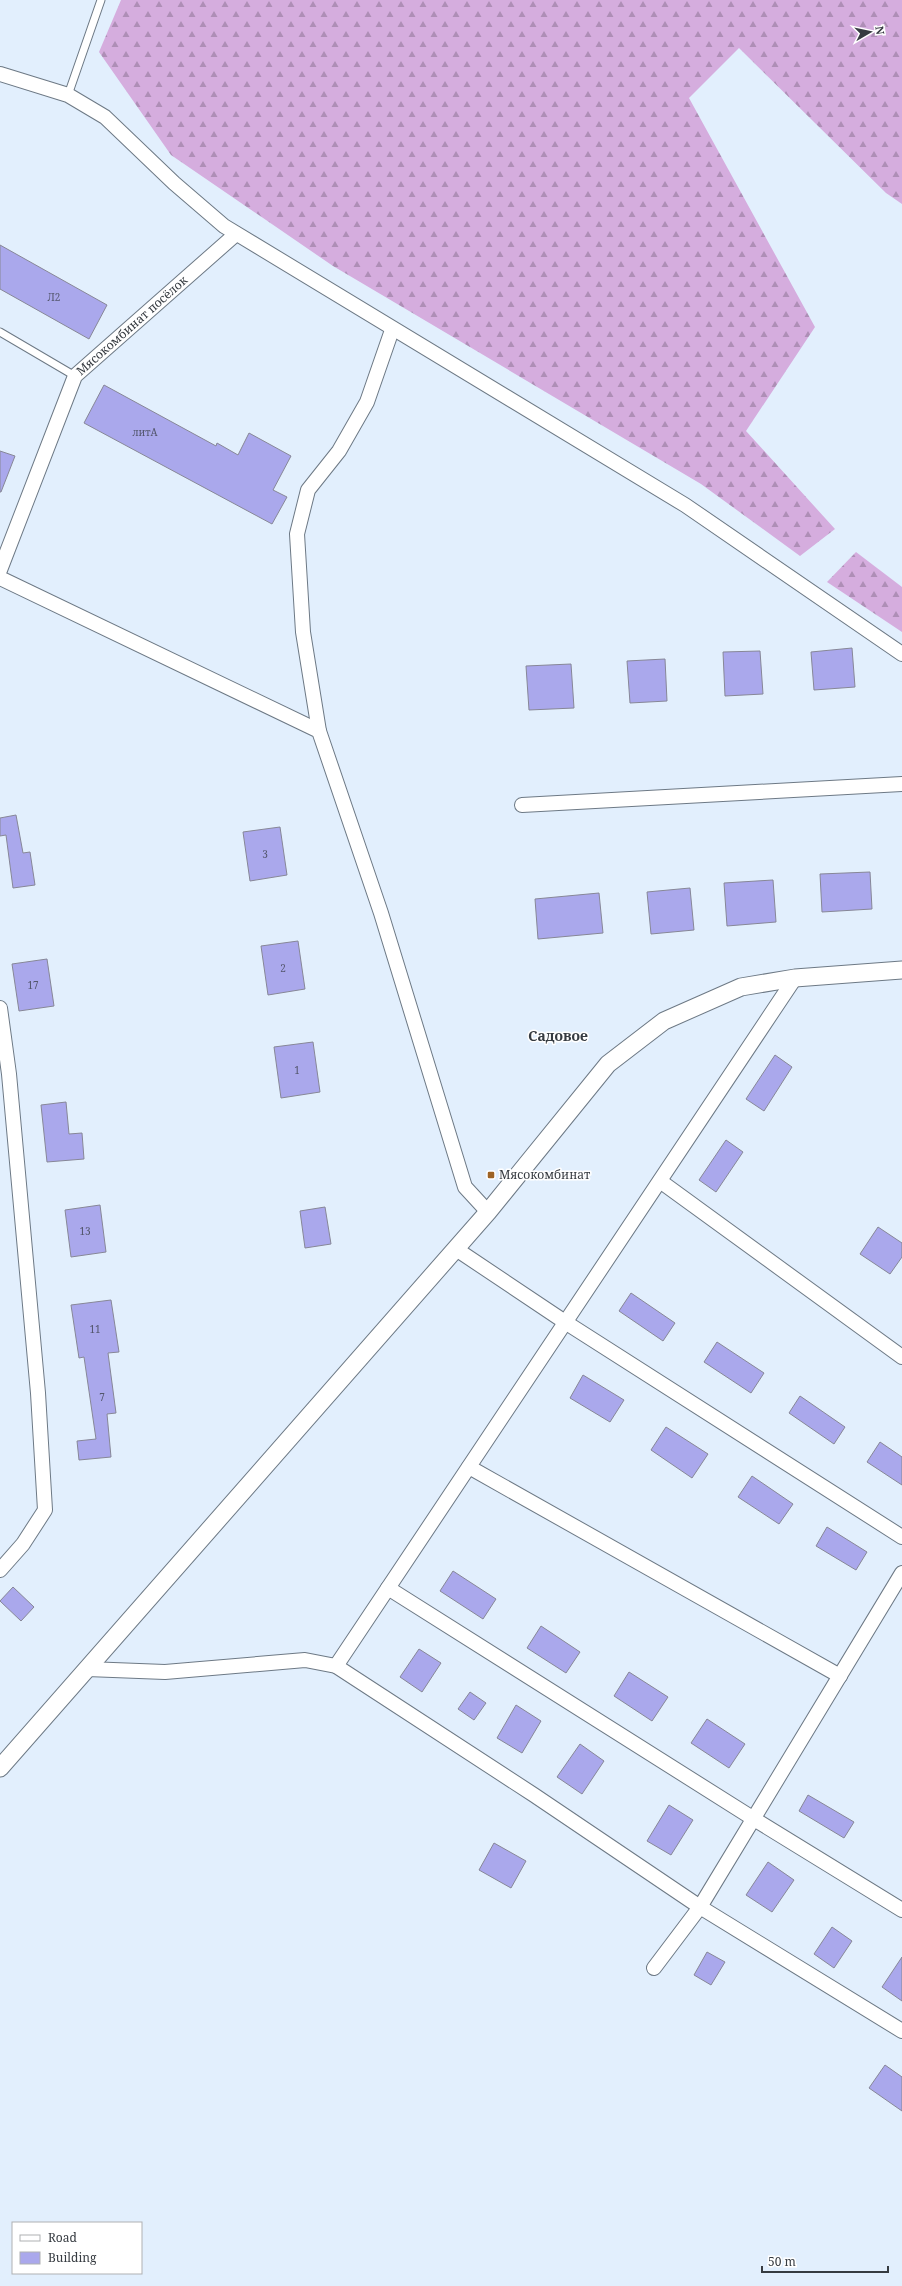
<svg xmlns="http://www.w3.org/2000/svg" width="902" height="2286" font-family="'Noto Serif',serif">
<defs>
<pattern id="forest-firs" width="22" height="20" patternUnits="userSpaceOnUse"><rect width="22" height="20" fill="#d5adde"/><path d="M5 1l3.5 6h-7zM16 11l3.5 6h-7z" fill="#ae8eb6"/></pattern>
</defs>
<rect width="100%" height="100%" fill="#e2effd"/>
<!-- forest -->
<g fill="url(#forest-firs)">
<path d="M121,0h781v204l-16,-11 -147,-145 -50,50 126,229 -69,104 89,98 -35,27 -99,-72 -368,-218 -162,-111 -72,-103z"/>
<path d="M856,552l46,35v45l-75,-50z"/>
</g>
<!-- building -->
<g fill="#aaa8ec" stroke="#878797">
<path d="M0,245l107,60 -18,34 -89,-50z"/>
<path d="M104,385l112,61 1,-3 21,12 11,-22 42,23 -18,34 14,7 -15,27 -188,-101z"/>
<path d="M0,451l15,5 -14,36h-1z"/>
<path d="M852,648l3,39 -41,3 -3,-38z"/>
<path d="M760,651l3,43 -38,2 -2,-44z"/>
<path d="M665,659l2,42 -37,2 -3,-42z"/>
<path d="M571,664l3,44 -45,2 -3,-44z"/>
<path d="M16,815l7,38 7,-1 5,33 -22,3 -7,-53 -6,1v-18z"/>
<path d="M280,827l7,48 -37,6 -7,-49z"/>
<path d="M870,872l2,37 -50,3 -2,-38z"/>
<path d="M773,880l3,42 -49,4 -3,-43z"/>
<path d="M690,888l4,42 -43,4 -4,-42z"/>
<path d="M599,893l4,40 -65,6 -3,-40z"/>
<path d="M298,941l7,48 -37,6 -7,-49z"/>
<path d="M47,959l7,47 -35,5 -7,-47z"/>
<path d="M313,1042l7,50 -39,6 -7,-51z"/>
<path d="M775,1055l17,12 -28,44 -18,-12z"/>
<path d="M66,1102l3,32 13,-1 2,26 -37,3 -6,-57z"/>
<path d="M726,1140l17,12 -27,40 -17,-12z"/>
<path d="M100,1205l6,47 -35,5 -6,-47z"/>
<path d="M325,1207l6,37 -26,4 -5,-37z"/>
<path d="M878,1227l24,16v14l-12,17 -30,-20z"/>
<path d="M631,1293l44,30 -12,18 -44,-30z"/>
<path d="M111,1300l8,52 -11,1 8,60 -9,1 4,43 -32,3 -2,-19 19,-2 -12,-82 -5,1 -8,-53z"/>
<path d="M717,1342l47,31 -13,20 -47,-31z"/>
<path d="M583,1375l41,25 -14,22 -40,-24z"/>
<path d="M800,1396l45,31 -11,17 -45,-31z"/>
<path d="M666,1427l42,27 -16,24 -41,-28z"/>
<path d="M880,1442l22,15v28l-35,-23z"/>
<path d="M752,1476l41,28 -14,20 -41,-27z"/>
<path d="M827,1527l40,25 -11,18 -40,-24z"/>
<path d="M453,1571l43,28 -13,20 -43,-28z"/>
<path d="M13,1587l21,20 -13,14 -21,-20z"/>
<path d="M541,1626l39,26 -14,21 -39,-25z"/>
<path d="M419,1649l22,14 -19,29 -22,-15z"/>
<path d="M629,1672l39,25 -16,24 -38,-25z"/>
<path d="M470,1692l16,11 -12,17 -16,-11z"/>
<path d="M516,1705l25,16 -19,32 -25,-15z"/>
<path d="M707,1719l38,25 -16,24 -38,-25z"/>
<path d="M580,1744l24,17 -22,33 -25,-17z"/>
<path d="M808,1795l46,27 -10,16 -45,-27z"/>
<path d="M669,1805l24,15 -22,35 -24,-14z"/>
<path d="M494,1843l32,18 -15,27 -32,-18z"/>
<path d="M768,1862l26,18 -22,32 -26,-17z"/>
<path d="M832,1927l20,14 -18,27 -20,-14z"/>
<path d="M707,1952l18,10 -14,23 -17,-10z"/>
<path d="M902,1957v44l-20,-14z"/>
<path d="M885,2065l17,12v34l-33,-23z"/>
</g>
<g fill="none" stroke-linecap="round" stroke-linejoin="round">
<defs>
<g id="service">
<path d="M68,95l33,-95"/>
<path d="M0,332l75,44"/>
</g>
<g id="minor">
<path d="M0,74l68,21 37,22 69,66 50,43 461,279 217,149"/>
<path id="s1" d="M0,570l75,-194 161,-142"/>
<path d="M0,578l319,153 62,182 84,274 23,25"/>
<path d="M319,731l-16,-99 -6,-98 11,-44 31,-39 28,-49 25,-72"/>
<path d="M522,805l380,-21"/>
<path d="M0,1008l9,66 29,319 7,117 -22,34 -23,26"/>
<path d="M660,1181l242,176"/>
<path d="M456,1249l109,73 337,215"/>
<path d="M469,1467l371,209"/>
<path d="M388,1588l366,231 148,91"/>
<path d="M336,1666l459,-688"/>
<path d="M87,1669l78,3 140,-12 31,6 198,129 166,112 202,124"/>
<path d="M654,1968l46,-61 202,-334"/>
</g>
<path id="tertiary" d="M0,1768l488,-556 120,-148 56,-43 77,-34 54,-9 107,-8"/>
</defs>
<!-- service casing -->
<use href="#service" stroke="#6d7985" stroke-width="9"/>
<!-- minor casing -->
<use href="#minor" stroke="#6d7985" stroke-width="16"/>
<!-- tertiary casing -->
<use href="#tertiary" stroke="#6d7985" stroke-width="19"/>
<!-- service -->
<use href="#service" stroke="#fff" stroke-width="7"/>
<!-- minor -->
<use href="#minor" stroke="#fff" stroke-width="14"/>
<!-- tertiary -->
<use href="#tertiary" stroke="#fff" stroke-width="17"/>
</g>
<!-- markers -->
<rect fill="#9e6324" stroke="#fff" stroke-width="1.5" x="487" y="1171" width="8" height="8" rx="2"/>
<g text-anchor="middle" stroke-width="3" stroke-linejoin="round" paint-order="stroke">
<!-- number labels -->
<g font-size="10" fill="#53566c">
<text x="54" y="301">Л2</text>
<text x="145" y="436">литА</text>
<text x="265" y="858">3</text>
<text x="283" y="972">2</text>
<text x="33" y="989">17</text>
<text x="297" y="1074">1</text>
<text x="85" y="1235">13</text>
<text x="95" y="1333">11</text>
<text x="102" y="1401">7</text>
</g>
<!-- street labels -->
<g font-size="12" fill="#363b41" stroke="#fff">
<text dy="4" stroke="none"><textPath href="#s1" startOffset="284">Мясокомбинат посёлок</textPath></text>
</g>
<!-- poi labels -->
<g font-size="12" fill="#363b41" stroke="#fff" text-anchor="start">
<text x="499" y="1179">Мясокомбинат</text>
</g>
<!-- quarter labels -->
<g font-size="14" font-weight="bold" fill="#363b41" stroke="#fff">
<text x="558" y="1041">Садовое</text>
</g>
</g>
<!-- legend -->
<rect x="12" y="2222" width="130" height="52" fill="#ffffff" stroke="#afb1b3"/>
<rect x="20" y="2235" width="20" height="6" fill="#ffffff" stroke="#afb1b3"/>
<text x="48" y="2242" font-size="12" fill="#363b41">Road</text>
<rect x="20" y="2252" width="20" height="12" fill="#aaa8ec" stroke="#afb1b3"/>
<text x="48" y="2262" font-size="12" fill="#363b41">Building</text>
<!-- north arrow -->
<g transform="translate(870 32) rotate(81)" stroke="#ffffff" stroke-width="3" paint-order="stroke">
<path d="M0-3L7 15L0 10L-7 15Z" fill="#363b41"/>
<text y="-6" font-size="11" font-weight="bold" text-anchor="middle" fill="#363b41">N</text>
</g>
<!-- scale -->
<path d="M762 2266v6h126v-6" fill="none" stroke="#363b41" stroke-width="2"/>
<text x="768" y="2266" font-size="12" fill="#363b41" stroke="#ffffff" stroke-width="3" paint-order="stroke">50 m</text>
</svg>
